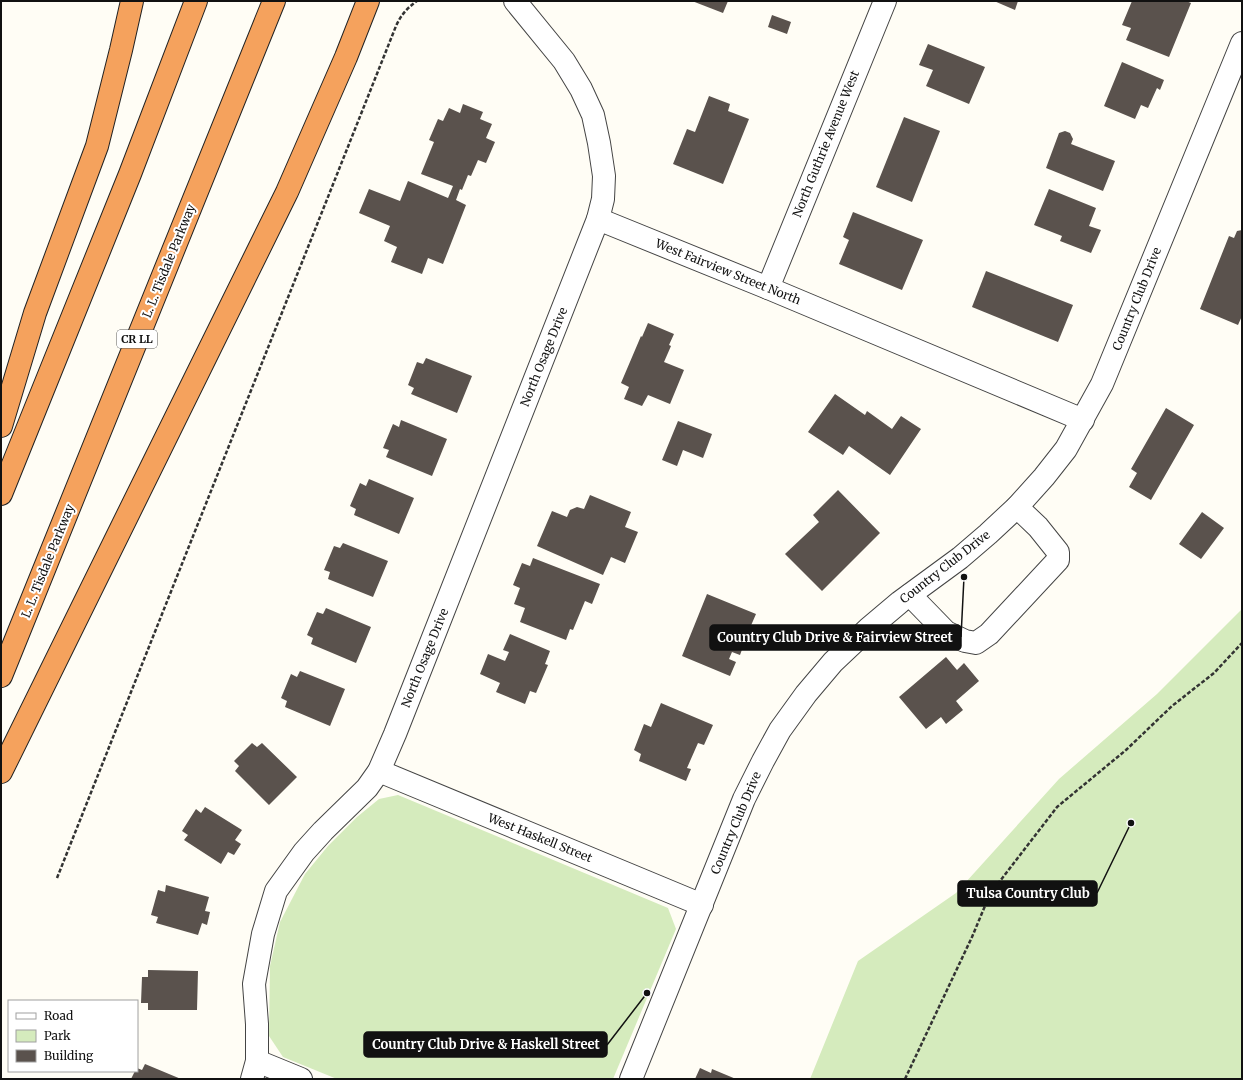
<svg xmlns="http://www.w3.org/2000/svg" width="1243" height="1080" font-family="Merriweather,serif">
<rect width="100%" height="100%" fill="#fffdf5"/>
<!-- green -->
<g fill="#d5ebbd">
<path d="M1242,609v470h-432l48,-118 98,-68 103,-114 98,-85z"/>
<path d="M398,795l270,113 8,21 -63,150h-276l-54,-22 -14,-21 1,-70 10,-44 25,-48 23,-28 29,-29 22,-18z"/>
</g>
<!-- building -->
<g fill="#5a524d">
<path d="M692,1h36l-5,12z"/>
<path d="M994,1h24l-3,9z"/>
<path d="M1132,1h54l5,2 -22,54 -43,-17 5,-12 -9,-3z"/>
<path d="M772,15l19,7 -4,12 -19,-7z"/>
<path d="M928,44l57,23 -16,37 -43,-18 7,-16 -14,-5z"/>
<path d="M1122,62l42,18 -4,10 -3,-2 -9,20 -7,-3 -6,14 -31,-13z"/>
<path d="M709,96l21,8 -2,7 21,8 -26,65 -50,-20 14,-35 8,3z"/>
<path d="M463,104l20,8 -3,7 12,5 -6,14 9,4 -9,21 -8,-3 -7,16 -3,-1 -6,15 -2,-1 -4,11 10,5 -23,59 -15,-6 -6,16 -31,-12 6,-15 -13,-6 6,-15 -31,-13 10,-24 31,12 8,-20 40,17 5,-12 -32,-12 13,-32 -5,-2 9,-21 5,2 6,-13 11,5z"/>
<path d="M904,117l36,14 -28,71 -36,-15z"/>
<path d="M1065,131l5,2 3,6 -2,5 44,17 -12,30 -57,-23 13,-35z"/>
<path d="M1049,189l47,19 -7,18 12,4 -10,23 -31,-12 2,-5 -28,-11z"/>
<path d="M853,212l70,28 -21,50 -63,-26 10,-24 -6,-3z"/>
<path d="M1242,230v86l-4,9 -38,-16 29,-73 5,2 3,-7z"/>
<path d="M986,271l87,34 -15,37 -86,-35z"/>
<path d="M648,323l26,11 -5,11 2,1 -7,16 20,8 -14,34 -22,-9 -6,11 -18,-7 5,-12 -8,-4 20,-47 1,1z"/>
<path d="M426,358l46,18 -15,37 -46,-19 3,-6 -6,-3 9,-23 6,2z"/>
<path d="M835,394l30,21 2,-4 25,18 9,-13 20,13 -31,46 -41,-29 -6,9 -35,-23z"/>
<path d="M1166,408l28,17 -43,75 -22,-13 8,-14 -6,-4z"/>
<path d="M401,420l46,19 -15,37 -46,-19 3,-7 -6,-2 10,-24 6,3z"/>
<path d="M678,421l34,13 -9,24 -20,-8 -6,16 -15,-6z"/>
<path d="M369,479l45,19 -15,36 -45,-19 2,-6 -6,-3 10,-23 6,3z"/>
<path d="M838,490l42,43 -58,58 -37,-37 34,-32 -6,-7z"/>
<path d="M590,495l41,17 -6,15 13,5 -13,31 -14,-6 -8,18 -66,-29 15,-35 15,6 3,-7 7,-3 7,2z"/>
<path d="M1202,512l22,16 -23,31 -22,-15z"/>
<path d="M343,543l45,18 -15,36 -45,-18 2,-7 -6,-2 10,-24 6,2z"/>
<path d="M533,558l67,26 -8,20 -7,-3 -12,29 -3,-1 -4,11 -46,-18 5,-14 -11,-4 6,-16 -7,-3 9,-22 8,3z"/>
<path d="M707,594l49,20 -10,23 -6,-2 -3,6 7,3 -4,11 -8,-3 -3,7 7,3 -6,14 -48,-20z"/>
<path d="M326,608l45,19 -15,36 -45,-19 2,-6 -6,-3 10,-23 6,2z"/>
<path d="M510,634l40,17 -5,13 3,1 -12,28 -6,-2 -5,13 -29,-12 4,-9 -20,-9 8,-20 17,7 4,-9 -6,-2z"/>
<path d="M946,657l11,13 7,-7 15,18 -23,20 7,9 -17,14 -5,-7 -15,12 -27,-32z"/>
<path d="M300,671l45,18 -15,37 -45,-19 2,-6 -6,-3 10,-24 6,3z"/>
<path d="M661,703l52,22 -9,20 -6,-2 -11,25 4,1 -5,12 -47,-20 2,-7 -7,-4 10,-26 7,3z"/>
<path d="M252,743l5,4 5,-4 35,34 -28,28 -34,-34 4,-5 -5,-5z"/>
<path d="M205,807l37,23 -7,10 6,4 -7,11 -6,-3 -7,12 -37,-24 4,-5 -6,-4 14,-22 5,4z"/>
<path d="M166,885l43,12 -4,14 5,1 -3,13 -5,-2 -4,12 -42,-12 2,-6 -7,-2 7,-25 7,2z"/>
<path d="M148,970l50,1 -1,39h-49v-7h-7l1,-26h6z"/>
<path d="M145,1064l36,15h-50l4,-8h2v-3l5,2z"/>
<path d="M700,1068l11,5 1,-4 24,10h-41z"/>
</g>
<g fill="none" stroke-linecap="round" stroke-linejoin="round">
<defs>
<g id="minor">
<path d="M598,219l170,69 315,132"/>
<path d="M768,288l117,-287"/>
<path d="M910,595l36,37 19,9 11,2 13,-9 69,-74v-8l-20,-25 -21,-20"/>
<path d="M379,771l323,134"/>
<path d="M257,1061l44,18"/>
<path d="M252,1079l5,-18v-37l-3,-40 9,-50 13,-43 28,-39 19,-21 44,-43 12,-17 16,-37 203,-515 5,-20 1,-23 -5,-33 -6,-28 -12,-26 -17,-28 -49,-60"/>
<path d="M631,1079l113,-280 19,-38 17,-31 26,-36 27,-32 35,-33 32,-27 60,-44 28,-24 29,-27 27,-30 22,-28 36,-65 140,-341"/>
</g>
<g id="highway">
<path d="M1,426l34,-113 62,-167 24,-96 11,-49"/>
<path d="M1,494l129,-320 66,-173"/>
<path d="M1,676l273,-675"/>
<path d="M1,772l286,-580 59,-135 22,-56"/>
</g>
</defs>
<!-- minor casing -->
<use href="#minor" stroke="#444" stroke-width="24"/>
<!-- highway casing -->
<use href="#highway" stroke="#222" stroke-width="24"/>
<!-- path -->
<g stroke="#333" stroke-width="2.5" stroke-dasharray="4 2" stroke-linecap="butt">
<path d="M57,878l339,-852c5,-11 11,-18 21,-25"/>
<path d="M905,1079l67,-142 18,-43 67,-87 69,-57 46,-44 42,-33 28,-30"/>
</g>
<!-- minor -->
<use href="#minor" stroke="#fff" stroke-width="22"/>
<!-- highway -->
<use href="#highway" stroke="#f5a25d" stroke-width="22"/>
</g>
<g text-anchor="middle" stroke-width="4" stroke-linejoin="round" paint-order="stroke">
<!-- shield labels -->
<rect fill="#fff" stroke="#585858" stroke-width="1" x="117" y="330" width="40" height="18" rx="3"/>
<g font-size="11" font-weight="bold" fill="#111">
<text x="137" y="343">CR LL</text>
</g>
<!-- street labels -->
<g font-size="12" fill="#111" stroke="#fff">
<text transform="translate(826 144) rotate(-68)" y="4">North Guthrie Avenue West</text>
<text transform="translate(169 261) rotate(-68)" y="4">L. L. Tisdale Parkway</text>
<text transform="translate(728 272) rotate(22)" y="4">West Fairview Street North</text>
<text transform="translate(1137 299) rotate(-68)" y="4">Country Club Drive</text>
<text transform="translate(544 357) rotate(-68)" y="4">North Osage Drive</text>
<text transform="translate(48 561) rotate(-68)" y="4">L. L. Tisdale Parkway</text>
<text transform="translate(945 567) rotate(-38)" y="4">Country Club Drive</text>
<text transform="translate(425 658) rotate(-68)" y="4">North Osage Drive</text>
<text transform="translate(736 823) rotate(-67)" y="4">Country Club Drive</text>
<text transform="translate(540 838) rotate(22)" y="4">West Haskell Street</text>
</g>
</g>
<!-- callouts -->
<path fill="none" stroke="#111" stroke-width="1.5" d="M964 577L961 637M1131 823L1097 893M647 993L607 1045"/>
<g fill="#111" stroke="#fff" stroke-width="1.5">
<circle cx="964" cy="577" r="4"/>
<circle cx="1131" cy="823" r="4"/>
<circle cx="647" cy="993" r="4"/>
</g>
<g fill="#111" stroke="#111" stroke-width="1.5">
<rect x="710" y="625" width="251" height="25" rx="4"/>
<rect x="958" y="881" width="139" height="25" rx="4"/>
<rect x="364" y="1032" width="243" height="25" rx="4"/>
</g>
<g font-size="13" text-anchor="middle" font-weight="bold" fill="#fff">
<text x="835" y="642">Country Club Drive &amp; Fairview Street</text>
<text x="1028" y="898">Tulsa Country Club</text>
<text x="486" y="1049">Country Club Drive &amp; Haskell Street</text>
</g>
<!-- border -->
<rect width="1243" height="1080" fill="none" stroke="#111111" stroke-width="4"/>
<!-- legend -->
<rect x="8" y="1000" width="130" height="72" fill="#ffffff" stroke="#a0a0a0"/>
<rect x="16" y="1013" width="20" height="6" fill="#ffffff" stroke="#a0a0a0"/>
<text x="44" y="1020" font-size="12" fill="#111111">Road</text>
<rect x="16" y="1030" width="20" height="12" fill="#d5ebbd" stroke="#a0a0a0"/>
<text x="44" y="1040" font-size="12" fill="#111111">Park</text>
<rect x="16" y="1050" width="20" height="12" fill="#5a524d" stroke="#a0a0a0"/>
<text x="44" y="1060" font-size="12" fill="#111111">Building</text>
</svg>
